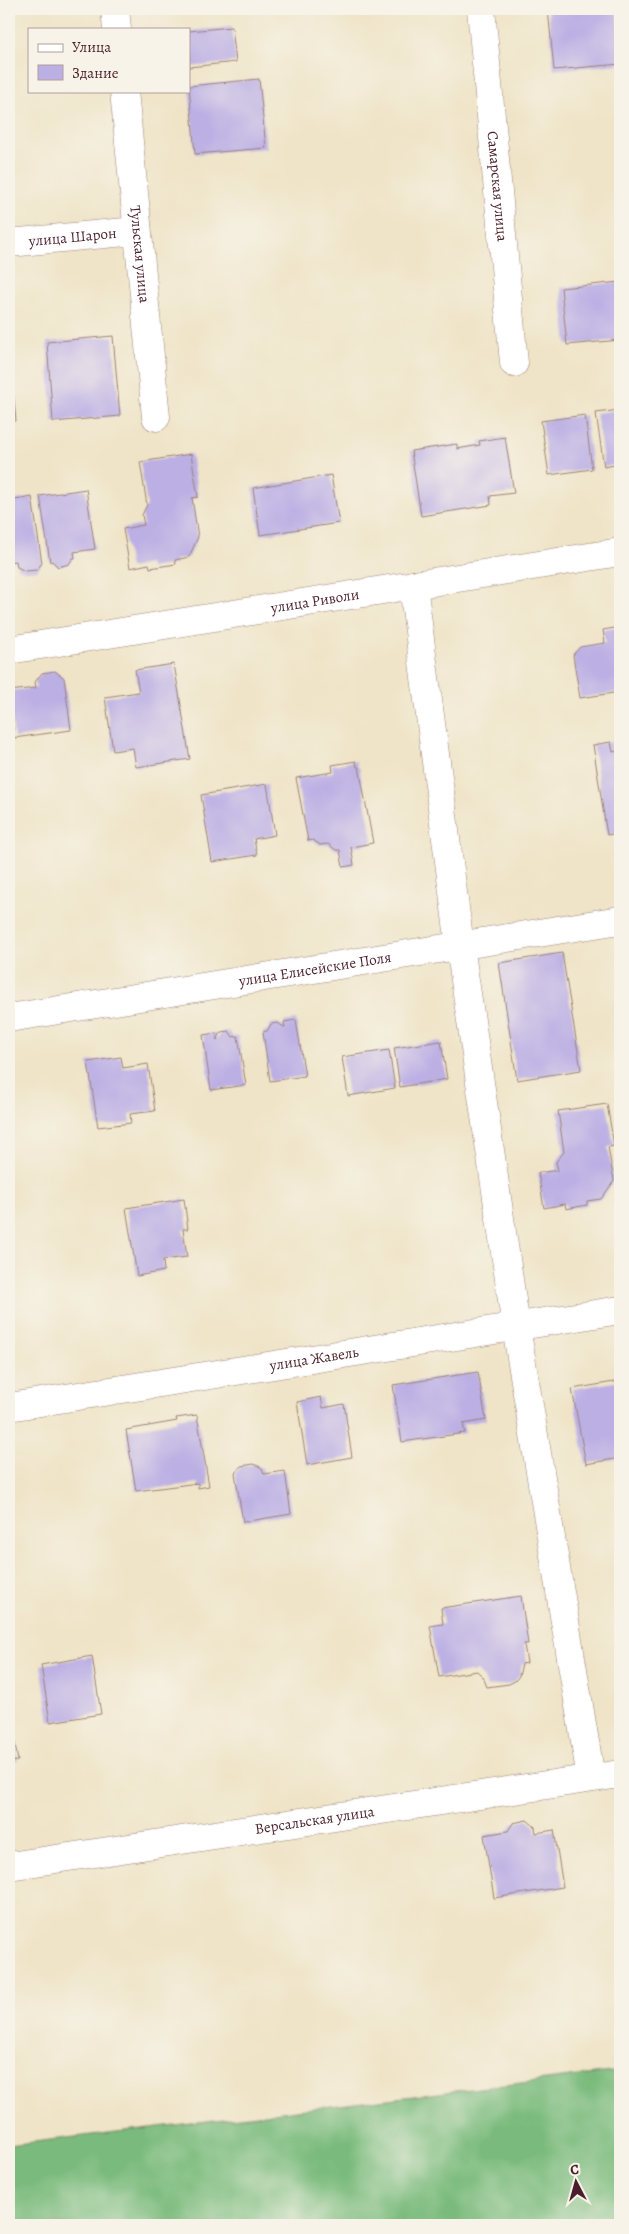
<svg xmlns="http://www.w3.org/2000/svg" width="629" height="2234" font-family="Alegreya,serif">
<rect width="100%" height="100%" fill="#f7f3e8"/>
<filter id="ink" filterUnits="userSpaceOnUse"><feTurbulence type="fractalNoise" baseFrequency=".02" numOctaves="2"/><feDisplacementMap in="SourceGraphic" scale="10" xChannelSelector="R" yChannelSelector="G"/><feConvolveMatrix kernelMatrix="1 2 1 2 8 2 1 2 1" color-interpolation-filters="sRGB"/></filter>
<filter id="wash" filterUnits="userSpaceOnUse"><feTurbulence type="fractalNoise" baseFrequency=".0096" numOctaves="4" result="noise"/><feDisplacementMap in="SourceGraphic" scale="20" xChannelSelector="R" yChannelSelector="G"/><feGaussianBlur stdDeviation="1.12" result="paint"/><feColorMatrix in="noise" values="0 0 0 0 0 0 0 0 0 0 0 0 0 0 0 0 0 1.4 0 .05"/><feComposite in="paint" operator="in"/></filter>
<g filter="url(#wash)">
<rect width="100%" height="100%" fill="#efe4c7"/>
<!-- forest -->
<path fill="#7abb7d" stroke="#626d54" d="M620,2071v154h-611v-80z"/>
<g id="blocks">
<!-- building -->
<g fill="#bbafe4">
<path d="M548,9h69l3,55 -66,6z"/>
<path d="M232,27l4,35 -47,5v-36z"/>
<path d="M259,79l7,69 -71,6 -6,-68z"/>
<path d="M620,282v58l-53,5 -6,-57z"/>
<path d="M113,336l7,80 -67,6 -6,-80z"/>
<path d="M9,349l7,72h-7z"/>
<path d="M620,410v54l-16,3 -8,-54z"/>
<path d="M585,415l7,54 -43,6 -8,-54z"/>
<path d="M505,437l9,56 -24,3 1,9 -70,11 -10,-65 46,-7v5l23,-4 -1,-4z"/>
<path d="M191,454l7,43 -6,1 6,39 -9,20 -14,3 1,4 -26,4 -1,-4 -19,4 -7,-39 21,-4 -2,-10 5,-10 -7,-43z"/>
<path d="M331,475l8,48 -79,12 -7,-47z"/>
<path d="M86,489l9,60 -21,3 1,6h-2l-4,6 -11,3 -6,-6 -2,1 -10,-66z"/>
<path d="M32,497l10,66 -5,7 -12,1 -8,-4 -1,-6 -7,1v-61z"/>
<path d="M620,627v65l-40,6 -7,-43 7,-8 25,-4 -2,-13z"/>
<path d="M174,664l16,95 -54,8 -3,-19 -20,3 -8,-54 34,-5 -4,-22z"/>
<path d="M55,671l9,7 7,52 -57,8 -5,-47 27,-3 -1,-6 7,-9z"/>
<path d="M611,742l2,10 7,-2v83l-13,2 -14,-90z"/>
<path d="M356,761l1,6h2l14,76 -22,4 3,18 -11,2 -3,-17h-4l-8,-6 -8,1 -7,-5 -5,1 -12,-63 37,-6 -1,-7z"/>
<path d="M267,784l8,51 -21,4 3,16 -45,7 -11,-67z"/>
<path d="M562,953l19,117 -64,10 -18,-117z"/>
<path d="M296,1020l9,56 -35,5 -7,-49 4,-1 4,-7 7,-1 7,5 -1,-6z"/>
<path d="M229,1031l4,6 5,-1 8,49 -35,5 -8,-55 13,-2 1,7 4,-8z"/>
<path d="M441,1041l6,38 -47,8 -6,-39z"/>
<path d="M389,1050l6,38 -47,8 -6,-39z"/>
<path d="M121,1057l2,11 25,-4 7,47 -25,3 1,9 -33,4 -10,-65z"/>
<path d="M607,1104l7,42 -6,1 6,34 -13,18 -14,2v4l-21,4 -1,-5 -21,4 -6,-35 20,-3 -2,-8 8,-10 -6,-41z"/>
<path d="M184,1199l4,30h-5l4,28 -24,3 1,11 -27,5 -11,-68z"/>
<path d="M478,1372l8,48 -23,4 2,9 -63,9 -9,-57z"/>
<path d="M620,1381v77l-34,6 -14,-75z"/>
<path d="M321,1397l2,11 21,-4 8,53 -45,8 -10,-63z"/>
<path d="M197,1415l12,71 -11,2v-5l-62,8 -10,-61 51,-9 -1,-3z"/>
<path d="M254,1464l8,4 2,6 21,-3 6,43 -48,8 -8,-49 6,-7z"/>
<path d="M521,1596l7,48h-4l3,19 -5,1 -3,12 -4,5 -6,3 -22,3 -4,-10 -6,-6 -38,6 -9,-51 13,-2 -2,-16z"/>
<path d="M92,1656l9,58 -51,8 -9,-57z"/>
<path d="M9,1711l9,50 -9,1z"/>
<path d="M527,1820l8,7 1,6 18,-3 9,57 -69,11 -10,-63 24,-4 5,-8z"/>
</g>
</g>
</g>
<g filter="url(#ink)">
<use href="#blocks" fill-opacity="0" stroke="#9c8279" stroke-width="1"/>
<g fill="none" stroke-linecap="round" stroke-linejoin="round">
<defs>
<g id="minor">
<path d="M115,9l2,20"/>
<path id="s1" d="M481,9l33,354"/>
<path id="s2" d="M124,91l32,326"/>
<path id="s3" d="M9,243l127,-12"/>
<path d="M413,585l47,361 56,381 75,451"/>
<path id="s4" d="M9,650l611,-98"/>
<path id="s5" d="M9,1018l611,-98"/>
<path id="s6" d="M9,1407l611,-97"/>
<path id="s7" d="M9,1866l611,-92"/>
</g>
</defs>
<!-- minor casing -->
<use href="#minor" stroke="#9c8279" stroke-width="29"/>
<!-- minor -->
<use href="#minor" stroke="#fff" stroke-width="28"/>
</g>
</g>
<g text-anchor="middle" stroke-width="4.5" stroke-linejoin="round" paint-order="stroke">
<!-- street labels -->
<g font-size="15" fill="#4a1f2b" stroke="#f7f3e8">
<text dy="5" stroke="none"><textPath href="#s1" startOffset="178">Самарская улица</textPath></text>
<text dy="5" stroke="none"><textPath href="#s3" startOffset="64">улица Шарон</textPath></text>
<text dy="5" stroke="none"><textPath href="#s2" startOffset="164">Тульская улица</textPath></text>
<text dy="5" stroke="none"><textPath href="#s4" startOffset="310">улица Риволи</textPath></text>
<text dy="5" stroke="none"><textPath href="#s5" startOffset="310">улица Елисейские Поля</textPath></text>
<text dy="5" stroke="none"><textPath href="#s6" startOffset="309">улица Жавель</textPath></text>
<text dy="5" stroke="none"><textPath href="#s7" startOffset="309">Версальская улица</textPath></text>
</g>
</g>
<!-- margin -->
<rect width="629" height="2234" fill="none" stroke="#f7f3e8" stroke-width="30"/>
<!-- legend -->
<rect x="28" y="28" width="162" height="65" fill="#f7f3e8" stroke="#b29e9c"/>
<rect x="38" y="44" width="25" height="8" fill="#ffffff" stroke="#b29e9c"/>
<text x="72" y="52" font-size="15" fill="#4a1f2b">Улица</text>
<rect x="38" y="65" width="25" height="15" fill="#bbafe4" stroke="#b29e9c"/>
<text x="72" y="78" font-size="15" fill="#4a1f2b">Здание</text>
<!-- north arrow -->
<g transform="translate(576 2182) rotate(354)" stroke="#f7f3e8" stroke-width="4" paint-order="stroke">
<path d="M0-4L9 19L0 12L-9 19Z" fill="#4a1f2b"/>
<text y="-8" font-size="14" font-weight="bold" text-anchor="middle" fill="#4a1f2b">С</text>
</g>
</svg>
